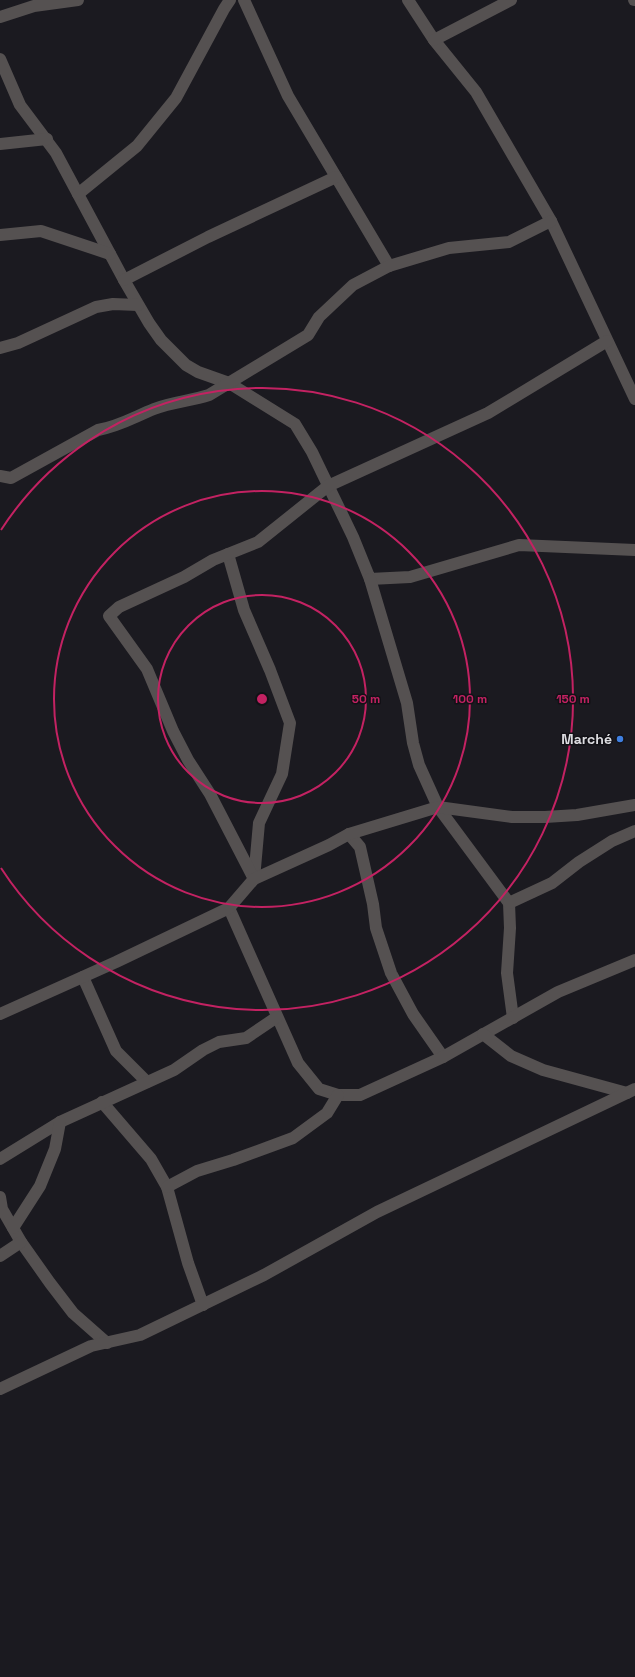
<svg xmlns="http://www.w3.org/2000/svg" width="635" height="1677" font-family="'Space Grotesk',sans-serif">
<rect width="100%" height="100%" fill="#1b1a20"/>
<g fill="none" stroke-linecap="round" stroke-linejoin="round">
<!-- minor -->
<g stroke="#555151" stroke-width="12">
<path d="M244,0l44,96 101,170"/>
<path d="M408,0l26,40 42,52 75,129 84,178"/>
<path d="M634,0h1"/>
<path d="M0,17l34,-11 44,-6"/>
<path d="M434,40l77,-40"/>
<path d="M0,59l20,46 36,48 68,127 25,43 12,17 25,25 12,7 31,11 66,41 17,28 41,85 17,42 40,-2 109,-32 116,5"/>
<path d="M0,144l47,-5"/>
<path d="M78,194l59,-48 39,-48 48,-89 6,-9"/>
<path d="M0,235l41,-4 69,23"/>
<path d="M124,280l84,-43 128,-60"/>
<path d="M0,348l18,-5 78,-36 17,-3 25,1"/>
<path d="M0,476l11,2 87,-48c22,-4 36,-13 56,-21 18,-7 37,-8 55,-14l99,-60 11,-18 34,-32 36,-19 60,-18 60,-6 42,-21"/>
<path d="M228,554l16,56 26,60 20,53 -8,51 -23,49 -5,56"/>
<path d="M370,579l37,124 6,40 6,22 19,42 71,96 1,25 -3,45 6,45"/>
<path d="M349,834l11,13 13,57 3,24 15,45 22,41 30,43"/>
<path d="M254,879l-44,-85 -22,-34 -15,-29 -26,-62 -38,-53 10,-9 65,-30 29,-17 45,-18 70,-56 160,-73 119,-72"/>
<path d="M509,903l43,-20 27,-21 33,-21 23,-10"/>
<path d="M229,908l69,155 21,26 19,6h22l83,-38 115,-65 77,-32"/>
<path d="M83,977l33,74 31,31"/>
<path d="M0,1014l116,-52 113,-54 25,-29 75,-34 20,-11 89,-27 74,10h33l32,-2 58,-10"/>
<path d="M483,1034l28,22 32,14 84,23"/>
<path d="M102,1102l49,57 16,28 21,76 15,42"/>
<path d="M0,1159l60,-37 114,-52 29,-20 16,-8 27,-4 31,-21"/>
<path d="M167,1187l30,-16 36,-11 60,-22 34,-25 11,-18"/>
<path d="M0,1197l2,12 19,33 29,41 23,30 34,30"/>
<path d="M13,1228l27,-42 15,-37 5,-27"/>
<path d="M0,1256l21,-14"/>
<path d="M0,1389l91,-43 49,-11 124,-60 113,-63 258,-123"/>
</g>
</g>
<!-- distance rings -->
<g fill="none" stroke="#c32262" stroke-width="2">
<circle cx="262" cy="699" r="104"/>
<circle cx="262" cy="699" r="208"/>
<path d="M1 530A311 311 0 1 1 1 868"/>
</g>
<!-- markers -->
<circle fill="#3f7fe0" stroke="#121116" stroke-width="1.5" cx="620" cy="739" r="4"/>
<g text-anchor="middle" stroke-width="3" stroke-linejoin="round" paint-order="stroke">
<!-- poi labels -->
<g font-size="14" font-weight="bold" fill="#dcdce0" stroke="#121116" text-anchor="end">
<text x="612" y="744">Marché</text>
</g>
</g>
<circle cx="262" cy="699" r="6" fill="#c32262" stroke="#121116" stroke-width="2"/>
<g font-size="12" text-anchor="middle" font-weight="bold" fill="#c32262" stroke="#121116" stroke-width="3" stroke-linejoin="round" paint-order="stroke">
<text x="366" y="703">50 m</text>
<text x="470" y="703">100 m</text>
<text x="573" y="703">150 m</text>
</g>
</svg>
